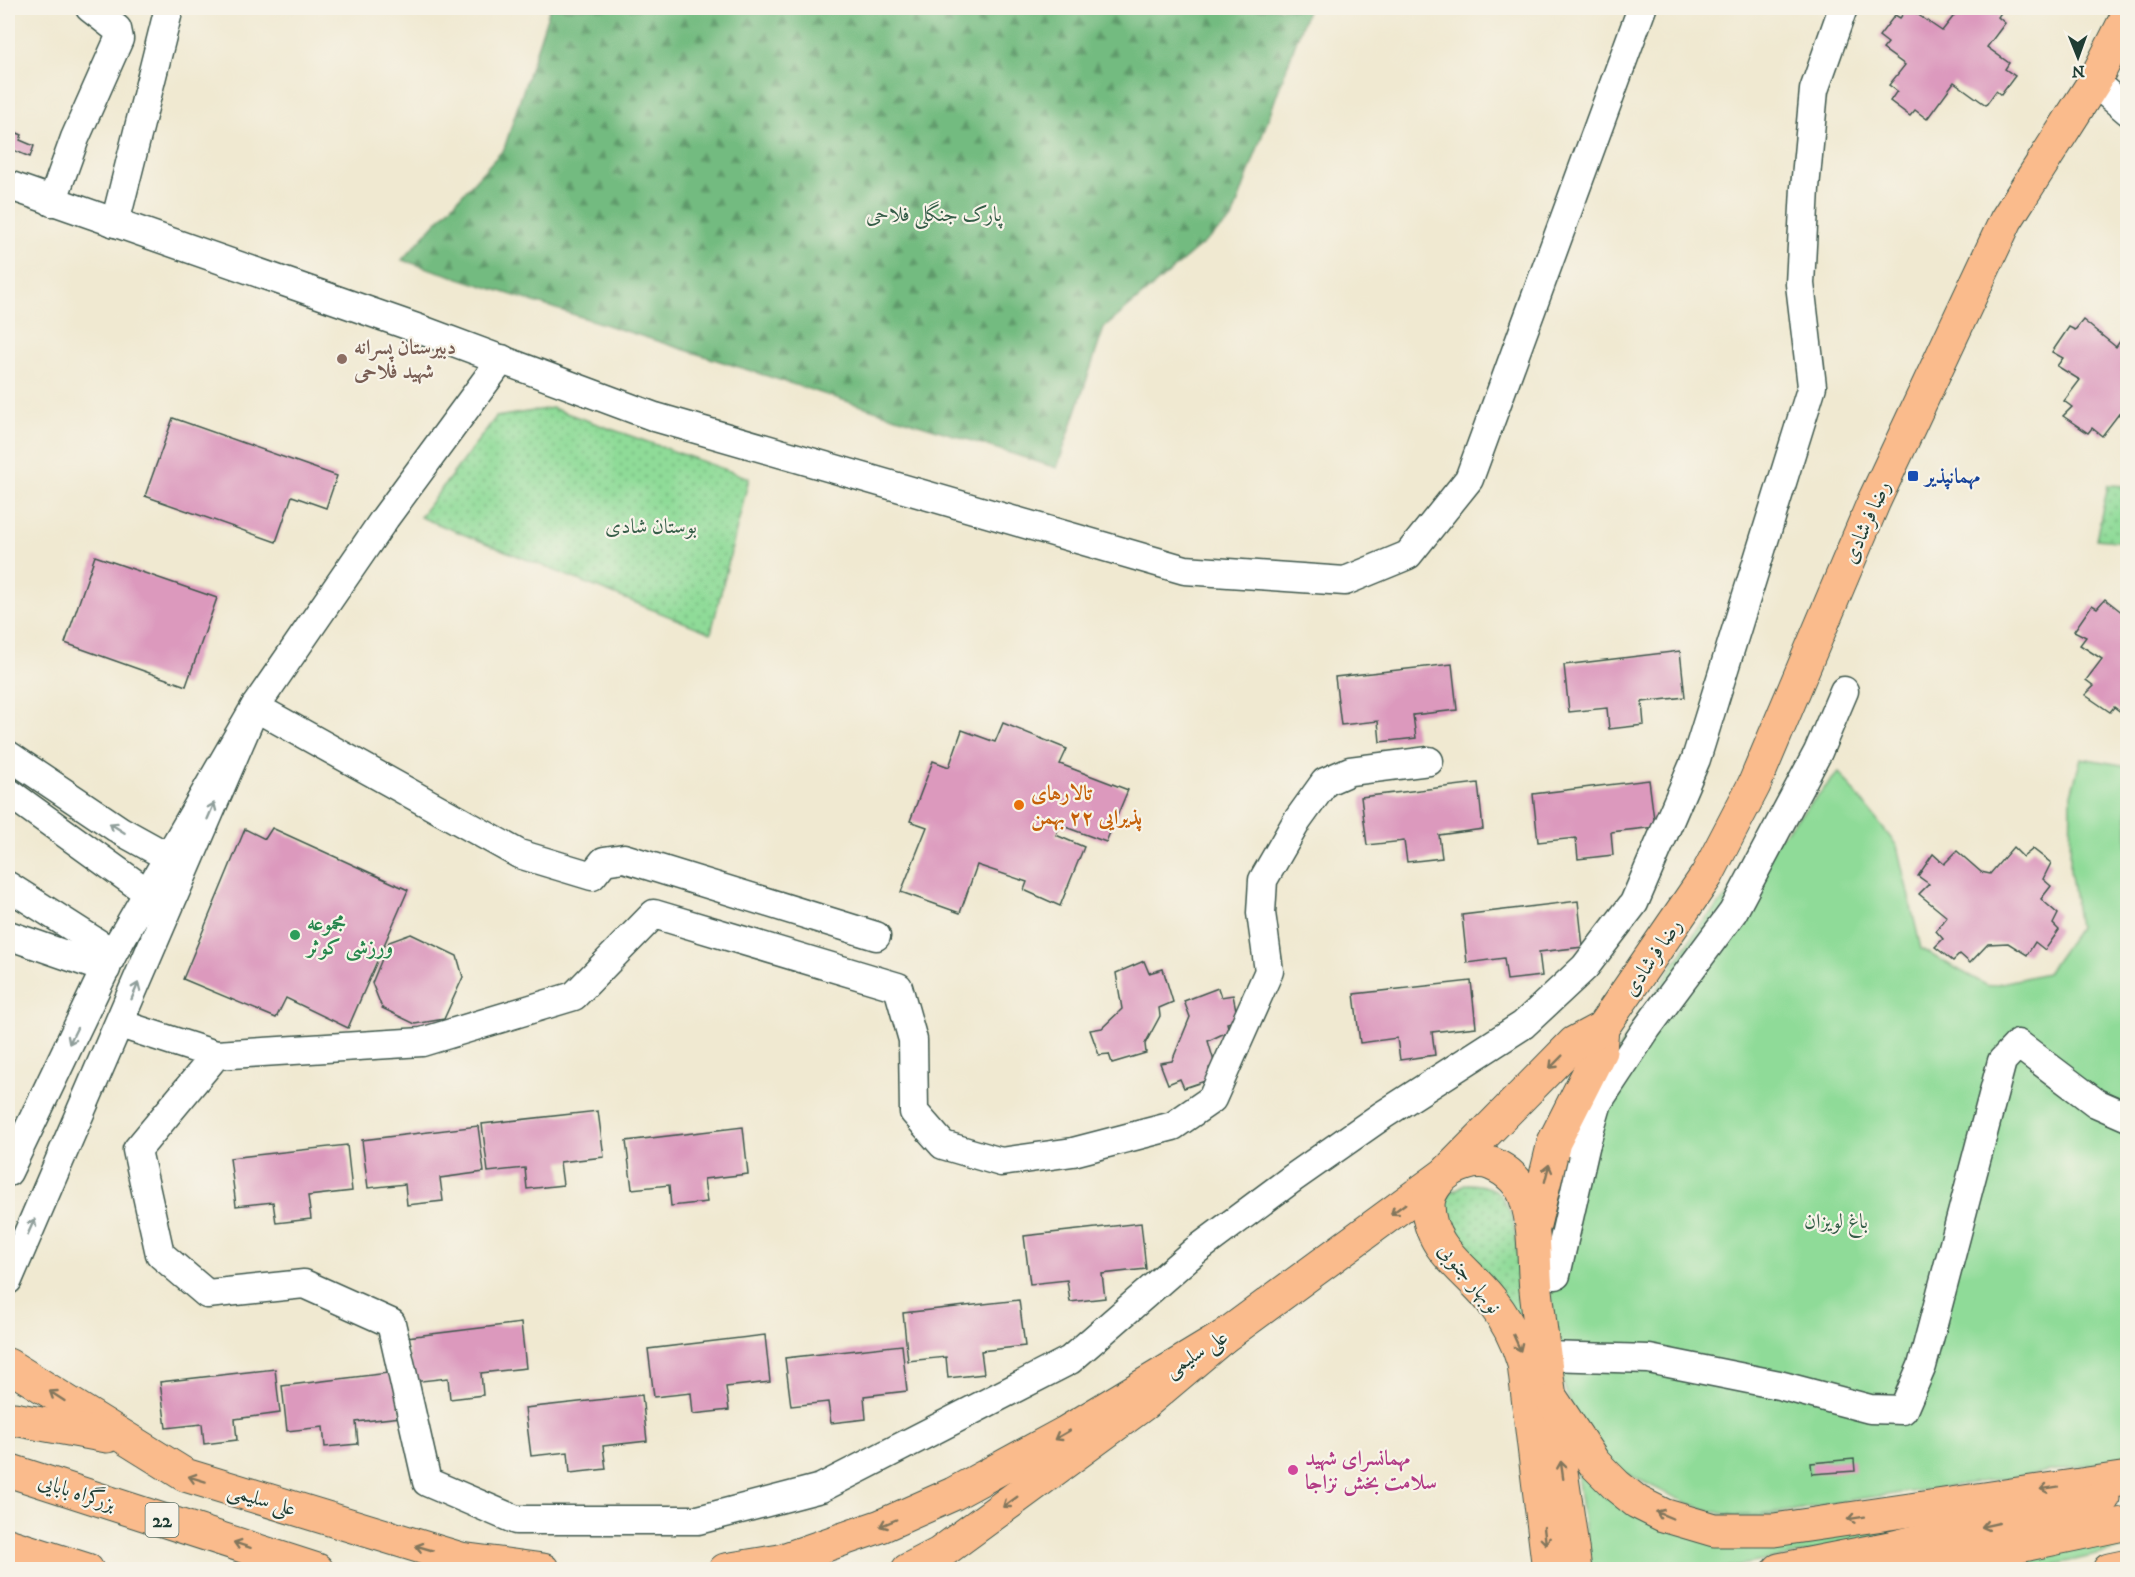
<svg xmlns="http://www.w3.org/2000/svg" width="2135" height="1577" font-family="'IM FELL DW Pica',Amiri,serif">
<defs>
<pattern id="grass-dots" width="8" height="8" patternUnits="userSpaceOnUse" patternTransform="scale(1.5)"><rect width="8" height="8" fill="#8fdb98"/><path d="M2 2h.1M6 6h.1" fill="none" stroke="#74b37d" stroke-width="1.8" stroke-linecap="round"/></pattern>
<pattern id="forest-firs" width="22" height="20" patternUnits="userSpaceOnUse" patternTransform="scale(1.5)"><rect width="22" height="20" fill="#73bb80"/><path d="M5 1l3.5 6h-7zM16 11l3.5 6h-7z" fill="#5e996a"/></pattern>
</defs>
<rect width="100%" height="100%" fill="#f7f3e8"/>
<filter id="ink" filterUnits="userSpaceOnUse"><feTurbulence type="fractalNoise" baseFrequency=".0167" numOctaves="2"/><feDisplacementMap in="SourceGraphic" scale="12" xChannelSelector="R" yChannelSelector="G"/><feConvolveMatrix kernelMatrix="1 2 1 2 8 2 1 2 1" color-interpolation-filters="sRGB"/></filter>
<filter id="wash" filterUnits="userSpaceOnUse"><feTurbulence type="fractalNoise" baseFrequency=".008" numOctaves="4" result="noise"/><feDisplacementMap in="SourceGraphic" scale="24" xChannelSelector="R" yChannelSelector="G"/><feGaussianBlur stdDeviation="1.35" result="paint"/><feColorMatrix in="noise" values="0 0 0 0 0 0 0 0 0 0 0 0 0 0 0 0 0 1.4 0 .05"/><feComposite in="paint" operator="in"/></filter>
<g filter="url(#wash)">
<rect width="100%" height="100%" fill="#f0e9d1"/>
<!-- grass -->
<g fill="url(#grass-dots)" stroke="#578c66" stroke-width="1.5">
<path d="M552,408l197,70 -38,155 -291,-116 76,-100z"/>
<path d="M2108,485l19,1v56l-31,-3z"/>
<path d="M1467,1184c30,1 36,9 46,36l17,125 -84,-109 -3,-32 7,-12z"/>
</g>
<!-- forest -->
<path fill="url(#forest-firs)" stroke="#497c5a" stroke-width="1.5" d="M550,8h758l-76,211 -128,109 -47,140 -655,-208 102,-111z"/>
<!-- garden -->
<g fill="#8fdb98" stroke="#578c66" stroke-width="1.5">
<path d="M2081,758l46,8v692c-89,16 -179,29 -270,41 -40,6 -81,18 -122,16 -49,-4 -86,-35 -130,-50l-36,-64 -10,-30 -5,-33 -6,-104 23,-102 60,-103 67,-101 141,-156 58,74 24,103 67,37 59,-13 32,-46 -9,-58 1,-75z"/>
<path d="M1574,1451l73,66 314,-4 -47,20 -194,36h-130z"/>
<path d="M2127,1532v16l-91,21 -72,1z"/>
</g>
<g id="blocks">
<!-- building -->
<g fill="#dc99bd">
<path d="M1908,8l34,23 18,-23h44l-6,9 7,6 -18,24 22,16 -4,6 10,7 -14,19 -5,-4 -10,14 -32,-23 -27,37 -12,-9 -5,6 -20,-15 7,-10 -8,-6 16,-20 -22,-16 5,-6 -9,-7 16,-21 5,3z"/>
<path d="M8,129l14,6 -2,5 14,6 -4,11 -17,-7 -5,8z"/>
<path d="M2083,320l33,27 12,-17v72l-26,34 -10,-8 -4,5 -25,-17 9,-9 -8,-6 16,-21 -23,-14 6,-8 -11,-6 17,-25 6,3z"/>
<path d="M173,418l164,58 -11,32 -34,-12 -16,46 -131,-46z"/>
<path d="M95,556l122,42 -31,88 -121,-43z"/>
<path d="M2105,599l23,18v94l-3,4 -11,-8 -4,5 -25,-17 9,-9 -8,-6 16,-21 -22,-14 6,-8 -12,-6 18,-26 5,3z"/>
<path d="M1680,651l5,46 -43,5 2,23 -35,4 -2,-21 -38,4 -5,-47z"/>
<path d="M1452,664l5,46 -44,5 3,23 -36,4 -2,-21 -37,4 -6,-48z"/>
<path d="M1003,723l64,26 -7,15 68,26 -22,52 -46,-17 -4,10 28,12 -24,59 -36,-16 3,-8 -50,-17 -17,48 -59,-21 26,-65 -17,-6 23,-60 16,6 13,-37 33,12z"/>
<path d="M1649,780l6,47 -44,5 2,23 -35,4 -2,-21 -38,4 -5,-48z"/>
<path d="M1478,783l5,46 -44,6 3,23 -35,4 -3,-21 -37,4 -6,-48z"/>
<path d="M272,828l136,62 -60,138 -62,-30 -10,20 -93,-39 62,-150 20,10z"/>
<path d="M2013,847l10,10 10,-8 18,14 -8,16 8,7 -10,13 17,15 -5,10 6,6 -14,20 -10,-8 -8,13 -19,-12 -20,1 -18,19 -10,-9 -7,7 -18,-14 8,-8 -7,-8 11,-14 -28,-23 10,-10 -11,-8 15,-22 11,10 13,-13 24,21 9,2z"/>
<path d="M1578,901l5,46 -44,5 3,24 -35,4 -3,-22 -37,5 -5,-48z"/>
<path d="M411,934l46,22 6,21 -19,42 -29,5 -33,-16 -10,-25 17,-41z"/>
<path d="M1144,961l5,12 14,-4 10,33 -14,6 1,8 -15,28 1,9 -34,10 -3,-9 -10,1 -9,-25 12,-2 20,-19 -6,-36z"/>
<path d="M1471,981l5,46 -44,5 3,23 -35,5 -3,-22 -37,5 -6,-49z"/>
<path d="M1218,988l3,9 12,-2 5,25 -11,3 2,8 -21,10 7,24 -6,3 2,11 -27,9 -4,-9 -12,5 -8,-21 12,-2 18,-44 -6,-16z"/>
<path d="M598,1111l6,46 -44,5 3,23 -36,4 -2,-21 -37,4 -6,-48z"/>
<path d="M478,1126l6,46 -44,6 3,23 -36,4 -2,-21 -37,4 -6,-48z"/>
<path d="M743,1127l5,47 -44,5 3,23 -36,4 -2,-21 -37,4 -6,-48z"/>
<path d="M347,1145l5,46 -44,5 3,23 -35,4 -3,-21 -37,4 -6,-48z"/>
<path d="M1141,1223l5,46 -44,5 3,24 -35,4 -3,-22 -37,4 -6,-48z"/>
<path d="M1019,1300l6,46 -44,5 3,23 -36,4 -2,-21 -38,4 -5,-48z"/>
<path d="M521,1323l5,45 -45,5 2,22 -33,4 -2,-21 -36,4 -5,-45z"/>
<path d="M765,1335l5,47 -44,5 3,23 -36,4 -2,-21 -37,4 -6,-48z"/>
<path d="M902,1345l5,46 -43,5 2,23 -35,4 -3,-21 -37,4 -6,-48z"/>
<path d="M275,1369l5,44 -45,6 2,21 -33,4 -2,-20 -36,4 -6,-46z"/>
<path d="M396,1372l5,45 -45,5 2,22 -33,3 -2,-20 -36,4 -5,-45z"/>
<path d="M642,1395l5,46 -44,5 3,23 -36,4 -2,-21 -37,4 -6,-48z"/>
<path d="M1854,1459l1,12 -43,3 -1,-11z"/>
</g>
</g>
</g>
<g filter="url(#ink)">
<use href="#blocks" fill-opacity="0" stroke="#3e574c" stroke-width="1.5"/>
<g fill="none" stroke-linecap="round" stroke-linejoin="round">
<defs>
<g id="minor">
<path d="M2094,82l34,29"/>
<path d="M8,185l411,144 236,88 530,153 160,11 63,-26 61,-76 173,-471"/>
<path d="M52,202l23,-64 44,-99 -2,-10 -27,-21"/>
<path d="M115,223l54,-215"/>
<path d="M502,359l-117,159 -130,189 264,147 73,22 12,-15 20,-3 252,78"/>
<path d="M8,755l113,76 47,26"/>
<path d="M1429,761l-79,10 -25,11 -28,39 -34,59 -2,33 8,58 -57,128 -39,27 -100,26 -72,10 -58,-17 -29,-33 -1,-72 -15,-53 -244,-73 -80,82 -152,46 -206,13 -79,95 23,104 47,40 97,-10 87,39 36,159 89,38h182l123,-32 249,-128 125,-109 98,-73 90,-63 140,-90 62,-58 49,-64 62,-144 116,-373 -12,-102 5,-96 9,-98 29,-82"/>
<path d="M8,792l140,101"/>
<path d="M8,886l105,67"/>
<path d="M8,935l98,34"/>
<path d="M120,1024l96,31"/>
<path d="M1586,1143l12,-41 49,-74 86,-116 85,-160 26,-61"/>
<path d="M8,1172l105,-219 142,-246 -247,573"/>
<path d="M1556,1275l30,-132 -18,-1"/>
<path d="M1546,1356l103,3 130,26 91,24 33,1 19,-44 80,-305 16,-17 78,59 32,14"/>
</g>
<g id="major">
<path d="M1534,1225l20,-83 46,-91 2,-23"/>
<path d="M8,1365l177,110 276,84 82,11"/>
<path d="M8,1421l6,-2 93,17"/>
<path d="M725,1570l55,-9 101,-35 72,-32 112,-61 157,-95 223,-164 129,-131 28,-15 105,-153 47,-90 120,-284 132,-281 88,-138 34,-67"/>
<path d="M1549,1570l-25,-206c-7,-24 -18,-45 -33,-64 -25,-32 -63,-51 -63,-96 1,-14 13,-28 25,-35 12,-6 27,-10 39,-5 15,6 30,20 34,35 10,30 7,60 10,91 10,93 27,186 39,280"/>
</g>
<g id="highway">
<path d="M1553,1401l41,62 23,23 20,16 26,13 51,15h60l354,-52"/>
<path d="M8,1470l309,100"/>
<path d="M8,1545l79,25"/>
<path d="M908,1570l31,-16 206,-151 77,-65"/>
<path d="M1779,1570l111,-22 213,-50"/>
<path d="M1905,1570l223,-47"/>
<path d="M2109,1570l19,-4"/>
</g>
</defs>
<!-- minor casing -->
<use href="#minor" stroke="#3e574c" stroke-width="31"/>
<!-- major casing -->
<use href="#major" stroke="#3e574c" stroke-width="35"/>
<!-- highway casing -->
<use href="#highway" stroke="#3e574c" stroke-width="35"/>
<!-- minor -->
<use href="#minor" stroke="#fff" stroke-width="28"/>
<!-- major -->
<use href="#major" stroke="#fabb8c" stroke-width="33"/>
<!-- highway -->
<use href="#highway" stroke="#fabb8c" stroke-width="33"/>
</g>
<!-- one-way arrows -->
<defs><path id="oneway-shaft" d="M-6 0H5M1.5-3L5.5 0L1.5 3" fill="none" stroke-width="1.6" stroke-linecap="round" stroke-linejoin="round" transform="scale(1.5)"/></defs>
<g stroke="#8f9e9a">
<use href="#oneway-shaft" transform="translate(211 811) rotate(-67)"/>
<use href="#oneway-shaft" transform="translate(117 828) rotate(-148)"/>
<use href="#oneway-shaft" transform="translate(135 991) rotate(-67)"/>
<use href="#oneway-shaft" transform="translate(73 1036) rotate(116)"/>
<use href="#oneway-shaft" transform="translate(31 1227) rotate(-66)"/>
</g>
<g stroke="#82765c">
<use href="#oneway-shaft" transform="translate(1556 1062) rotate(135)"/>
<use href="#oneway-shaft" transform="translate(1547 1173) rotate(-76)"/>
<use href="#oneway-shaft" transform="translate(1398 1209) rotate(144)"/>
<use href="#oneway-shaft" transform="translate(1517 1343) rotate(66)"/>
<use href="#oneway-shaft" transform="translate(57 1396) rotate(-147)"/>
<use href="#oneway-shaft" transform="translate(1062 1435) rotate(150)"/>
<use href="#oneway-shaft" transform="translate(1562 1470) rotate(-98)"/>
<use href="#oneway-shaft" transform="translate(197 1479) rotate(-163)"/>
<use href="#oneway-shaft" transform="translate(2049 1488) rotate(171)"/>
<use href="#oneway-shaft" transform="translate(1010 1502) rotate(144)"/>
<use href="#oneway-shaft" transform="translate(1664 1515) rotate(-157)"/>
<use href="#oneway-shaft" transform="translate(1856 1518) rotate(171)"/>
<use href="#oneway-shaft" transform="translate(888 1523) rotate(157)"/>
<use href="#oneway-shaft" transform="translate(1990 1525) rotate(167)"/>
<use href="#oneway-shaft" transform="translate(1545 1536) rotate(83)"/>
<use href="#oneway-shaft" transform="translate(242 1545) rotate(-162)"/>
<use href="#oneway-shaft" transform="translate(424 1548) rotate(-164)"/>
</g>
</g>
<!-- markers -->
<circle fill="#8d6e63" stroke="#f7f3e8" stroke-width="2" cx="342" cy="359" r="6"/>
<rect fill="#1a4fb4" stroke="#f7f3e8" stroke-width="2" x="1907" y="470" width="12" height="12" rx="3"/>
<circle fill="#e8710a" stroke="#f7f3e8" stroke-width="2" cx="1019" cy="805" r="6"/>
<circle fill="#2e9e5b" stroke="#f7f3e8" stroke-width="2" cx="295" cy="935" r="6"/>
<circle fill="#d1479c" stroke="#f7f3e8" stroke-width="2" cx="1293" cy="1470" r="6"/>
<g text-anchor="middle" stroke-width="4.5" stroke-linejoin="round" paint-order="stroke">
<!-- shield labels -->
<rect fill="#f7f3e8" stroke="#60746a" stroke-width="1.5" x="145.5" y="1503" width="33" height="34" rx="4.5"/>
<g font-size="20" font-weight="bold" fill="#1f3d34">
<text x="162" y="1527">22</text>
</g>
<!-- park labels -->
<g font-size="21" fill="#355d48" stroke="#f7f3e8">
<text x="934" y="221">پارک جنگلی فلاحی</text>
<text x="651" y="533">بوستان شادی</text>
<text x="1836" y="1228">باغ لویزان</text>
</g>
<!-- education labels -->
<g font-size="21" font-weight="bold" fill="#785e54" stroke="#f7f3e8" text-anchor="start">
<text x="354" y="354">دبیرستان پسرانه<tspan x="354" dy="24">شهید فلاحی</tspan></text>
</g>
<!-- transit labels -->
<g font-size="21" font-weight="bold" fill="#164399" stroke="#f7f3e8" text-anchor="start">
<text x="1925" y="483">مهمانپذیر</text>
</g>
<!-- street labels -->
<g font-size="21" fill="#1f3d34" stroke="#f7f3e8">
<text transform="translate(1866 522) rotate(-66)" y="7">رضا فرشادی</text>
<text transform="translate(1652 957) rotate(-56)" y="7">رضا فرشادی</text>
<text transform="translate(1470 1278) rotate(50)" y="7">نوبهار جنوبی</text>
<text transform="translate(1196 1353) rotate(-32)" y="7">علی سلیمی</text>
<text transform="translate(77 1492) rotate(18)" y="7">بزرگراه بابایی</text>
<text transform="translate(262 1499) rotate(17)" y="7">علی سلیمی</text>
</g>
<!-- food labels -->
<g font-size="21" font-weight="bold" fill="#c56008" stroke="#f7f3e8" text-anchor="start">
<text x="1031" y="800">تالارهای<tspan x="1031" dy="24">پذیرایی ۲۲ بهمن</tspan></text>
</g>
<!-- leisure labels -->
<g font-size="21" font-weight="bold" fill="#27864d" stroke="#f7f3e8" text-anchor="start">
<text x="307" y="930">مجموعه<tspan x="307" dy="24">ورزشی کوثر</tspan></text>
</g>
<!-- hotel labels -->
<g font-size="21" font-weight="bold" fill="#b23c85" stroke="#f7f3e8" text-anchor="start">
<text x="1305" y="1465">مهمانسرای شهید<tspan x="1305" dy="24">سلامت بخش نزاجا</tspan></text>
</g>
</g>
<!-- margin -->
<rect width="2135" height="1577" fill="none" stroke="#f7f3e8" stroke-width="30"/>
<!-- north arrow -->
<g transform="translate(2078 57) rotate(179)" stroke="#f7f3e8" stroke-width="4.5" paint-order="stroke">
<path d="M0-4.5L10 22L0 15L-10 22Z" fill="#1f3d34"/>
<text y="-9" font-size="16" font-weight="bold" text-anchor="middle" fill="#1f3d34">N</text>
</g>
</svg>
